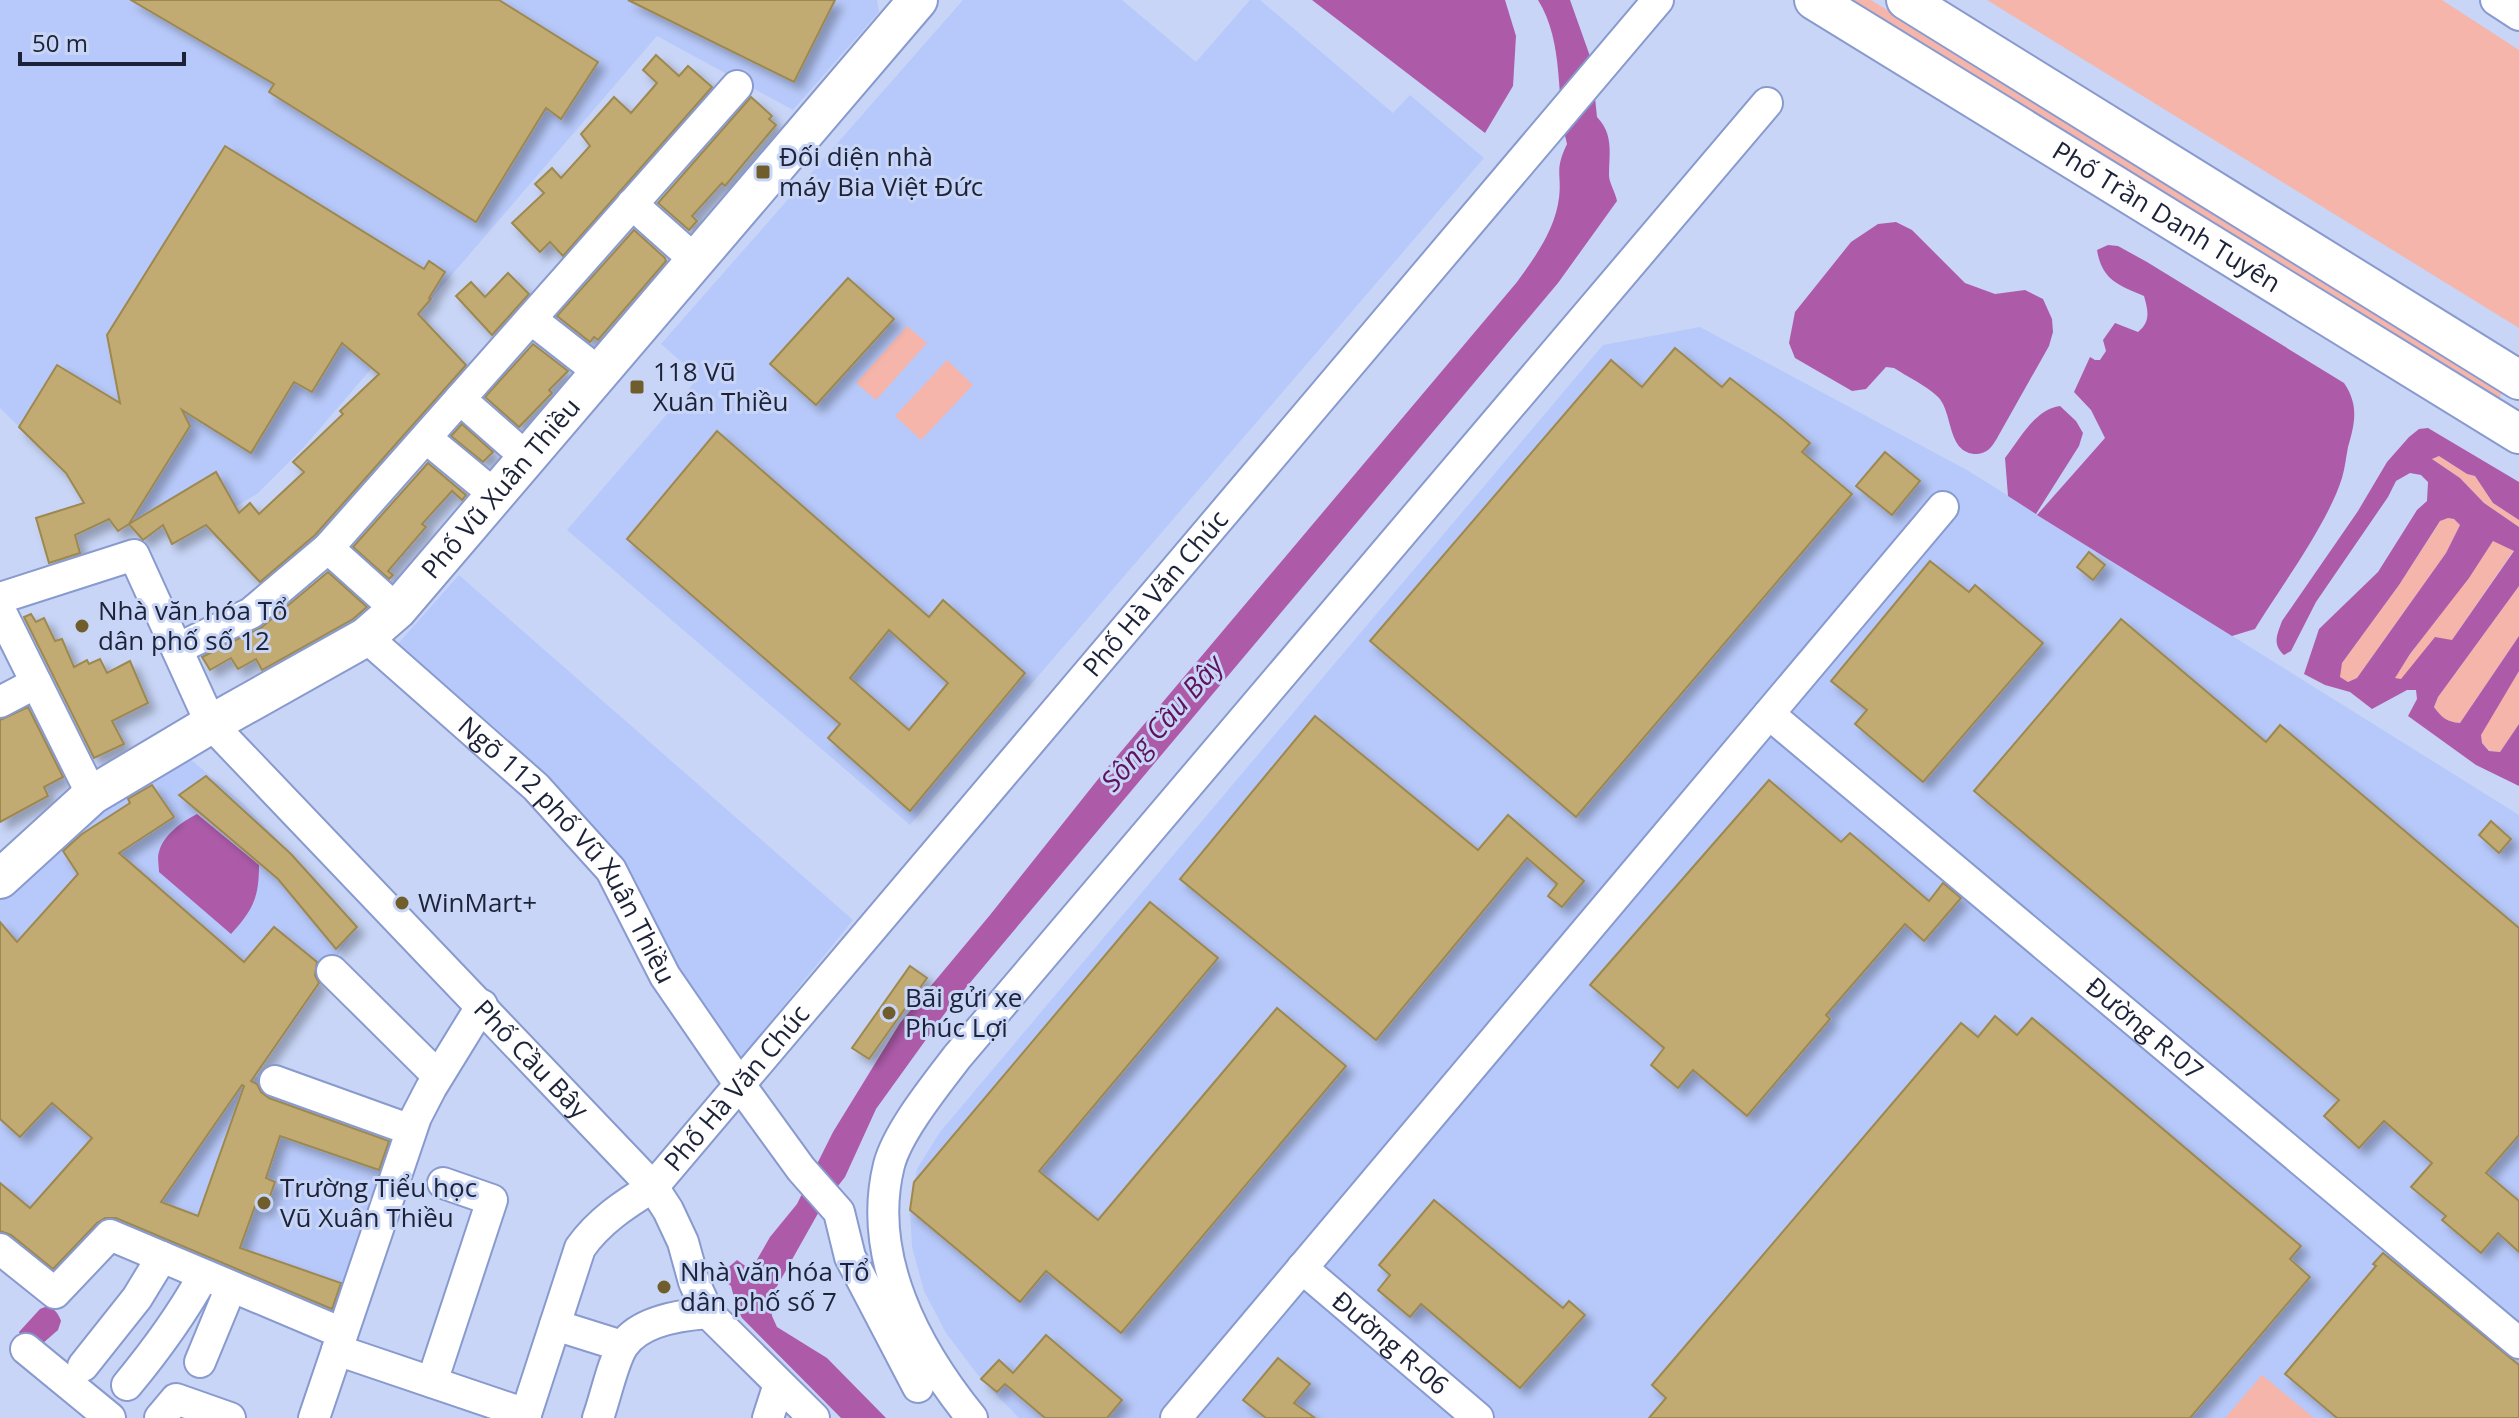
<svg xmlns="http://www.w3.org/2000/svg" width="2519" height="1418" font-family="'Open Sans',sans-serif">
<defs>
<filter id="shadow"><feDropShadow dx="7" dy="7" stdDeviation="4" flood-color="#0004"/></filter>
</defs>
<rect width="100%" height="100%" fill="#c8d5f6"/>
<!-- built -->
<g fill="#b7c9fa">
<path d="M0,0h877l2,12 -86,98 -136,-74 -353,411 -47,47 -85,50 -9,-19 -21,16 -13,-16 -11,6 -9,-12 -11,5 -32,-51 -66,-65z"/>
<path d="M963,0h159l74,62 54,-62h10l133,113 17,-18 74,63 -574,667 -343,-295 132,-153 -38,-33z"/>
<path d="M1700,327l267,143 552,345v603h-1500l-38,-39 -35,-46 -22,-42 -12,-44 -2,-37 7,-41 23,-37 663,-787z"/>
<path d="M459,575l394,345 -119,147 -97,-153 -242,-267z"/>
<path d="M183,753l60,50 114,124 -103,149 155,55 -66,195 -227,-90 -64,52 -52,-41v-358l50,-45z"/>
</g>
<!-- green -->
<g fill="#f5b5ab">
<path d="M1851,0h20l631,393 -6,10z"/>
<path d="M1987,0h455l77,50v278z"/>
<path d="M907,326l20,17 -51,57 -20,-17z"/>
<path d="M947,360l26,25 -52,55 -26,-24z"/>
<path d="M2439,456l28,18 8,2 18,27 26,17v7l-35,-24 -24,-25 -28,-19z"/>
<path d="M2448,518l6,1 6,6 -14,28 -89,125 -9,4 -9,-5 3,-14 57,-78 42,-65z"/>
<path d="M2493,541l21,9 -62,90h-10l-41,39 -7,-1c31,-47 68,-90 99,-137z"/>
<path d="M2519,586v50l-59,87c-13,-1 -19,-6 -26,-16l4,-10z"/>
<path d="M2519,671v53l-19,28 -10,-1 -8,-8 -1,-9z"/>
<path d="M2262,1375l52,43h-89z"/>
</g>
<!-- water -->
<g fill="#ad5ba9" fill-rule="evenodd">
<path d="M1312,0h193l11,36 -3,50 -28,47z"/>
<path d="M1538,0h32l21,59 6,58c17,18 12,36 12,58 0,8 6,16 8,26l-59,82 -610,726 -72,100 -31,68 -24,31 -50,89 1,19 5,11 50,31 59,60h-45l-99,-100 -5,-9 -6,-23 -8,-6v-8l14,-12 14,10 19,-33 27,-33 36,-72 67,-109 90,-108 113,-142 414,-491c18,-25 38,-52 42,-84 3,-25 -5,-27 8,-54 -12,-48 -2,-100 -29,-144z"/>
<path d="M1896,222l16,8 53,53 30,11 30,-4 18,9 9,20 1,13 -4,14 -53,94c-5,8 -9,13 -19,14 -31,0 -23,-43 -40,-58 -12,-11 -29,-19 -43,-28l-8,-1 -20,22 -14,2 -57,-33 -6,-15 6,-31 56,-70 27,-18z"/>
<path d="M2108,245l10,1 29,16 197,121c15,22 11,40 4,64 -2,10 -3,21 -6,31 -15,47 -60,107 -87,151l-23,7 -195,-121 68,-77 -14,-28 -17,-18 16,-35 5,3h5l6,-9 -3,-11 12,-17 23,9c13,-10 10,-22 6,-36 -26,-11 -42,-16 -47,-46z"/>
<path d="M2060,406l16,15 7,12 -4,13 -43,68 -28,-18 -3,-38c15,-19 30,-49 55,-52z"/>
<path d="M2428,428l91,54v38l-26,-17 -18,-27 -8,-2 -28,-18 -7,3 28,19 24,25 35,24v59l-81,111 -4,10c7,10 13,15 26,16l59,-87v35l-38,64 1,8 7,8 11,1 19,-28v62l-43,-21 -68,-49 9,-17 -1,-9h-9l-35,19 -22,-17 -25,-7 -21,-11 15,-45 59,-57 39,-62 10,-9 1,-19 -7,-7 -11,-2 -14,8 -8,16 -72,105 -25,49 -7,4c-12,-11 -7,-20 -2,-34l76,-110 29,-49 22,-25 10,-8zM2448,518l6,1 6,6 -14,28 -89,125 -9,4 -8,-5 2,-14 57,-78 41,-64zM2493,541l21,10 -62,89 -17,-3 -34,42 -6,-1 15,-24 59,-76z"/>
<path d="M197,814l62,51c0,33 -6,45 -28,69l-72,-62c0,-6 -2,-15 0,-20 4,-17 24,-31 38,-38z"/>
<path d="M45,1307c9,0 13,6 16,14l-3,9 -16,14 -20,-5 -3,-7 21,-23z"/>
</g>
<!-- building -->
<g fill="#c2ab72" stroke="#9d8850" stroke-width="2" fill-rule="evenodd" filter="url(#shadow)">
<path d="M131,0h368l99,62 -37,57 -15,-11 -70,114 -207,-130 5,-8z"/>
<path d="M628,0h207l-41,82z"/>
<path d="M656,55l23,21 9,-10 24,21 -149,169 -13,-14 -10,10 -28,-29 32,-30 -9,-9 17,-16 9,10 29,-32 -9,-12 33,-37 17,16 26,-30 -14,-13z"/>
<path d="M751,97l21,19 -3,3 7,6 -51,61 -3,-3 -30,33 5,5 -8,9 -31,-27z"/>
<path d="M225,146l199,123 5,-8 16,11 -16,26 2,1 -13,15 48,51 -151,170 -55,47 -54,-57 -34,19 -9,-19 -20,15 -14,-16 -11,7 -9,-12 -34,16 5,18 -31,10 -13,-45 48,-15 -18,-30 -47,-46 38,-62 63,38 -13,-68zM342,343l37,31 -39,37 3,3 -50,48 11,10 -45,42 -9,-11 -11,10 -23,-41 -87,52 61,-98 -8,-16 69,43 43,-71 18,10z"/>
<path d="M634,230l31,28 1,3 -68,79 -4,-3 -4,5 -33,-26z"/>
<path d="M508,273l21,21 -37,41 -36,-39 15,-14 14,15z"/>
<path d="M848,278l46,41 -78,86 -46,-41z"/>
<path d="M533,344l35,27 -19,19 3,3 -33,34 -34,-30z"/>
<path d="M1675,348l47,39 8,-9 52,41 28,24 -8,9 50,42 -276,323 -206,-176 241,-281 31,27z"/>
<path d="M462,424l31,28 -10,10 -32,-26z"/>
<path d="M717,431l212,186 14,-17 82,73 -115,138 -82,-73 12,-14 -213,-185zM889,630l59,53 -39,47 -59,-52z"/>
<path d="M1885,452l35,29 -28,34 -36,-29z"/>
<path d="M428,463l38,32 -4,5 -10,-9 -30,33 4,3 -38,44 5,4 -4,4 -36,-32z"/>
<path d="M2089,552l16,13 -12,15 -16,-13z"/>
<path d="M1930,561l39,31 6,-7 68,58 -120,139 -68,-58 12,-14 -36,-29z"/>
<path d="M328,572l39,35 -14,12 -91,51 -6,-11 -18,10 -7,-11 -21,12 -8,-13 60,-30z"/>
<path d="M31,614l5,8 8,-4 11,23 7,-2 12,28 13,-7 2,4 11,-5 7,14 23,-12 18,42 -36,18 12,23 -30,14 -70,-141z"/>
<path d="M2121,619l145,123 14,-17 239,203v207l-33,38 33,28v51l-21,-19 -17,20 -39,-33 4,-4 -35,-29 21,-24 -48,-42 -25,27 -35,-32 15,-16 -365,-309z"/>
<path d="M28,707l35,70 -19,10 4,9 -48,26v-102z"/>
<path d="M1315,716l163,134 30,-35 76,66 -22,26 -14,-11 9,-12 -30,-26 -151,182 -196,-161z"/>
<path d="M206,776l85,78 66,73 -21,22 -58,-70 -99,-84z"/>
<path d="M1769,780l72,62 9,-9 79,68 14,-18 18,15 -37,43 -19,-17 -79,91 4,4 -83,97 -54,-46 -15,18 -27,-23 13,-17 -74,-63z"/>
<path d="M152,785l22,32 -55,36 125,109 30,-35 43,35 -2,13 4,8 -68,98 6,3 4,8 8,6 120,43 -10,29 -99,-34 -14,42 9,4 -10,28 -10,-4 -15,42 101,35 -9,26 -216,-91h-11l-8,5 -44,46 -42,-34 -11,-4v-48l30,25 62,-70 -40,-35 -32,34 -20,-18v-197l17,20 61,-68 -15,-23 19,-17 48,-31 -2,-4zM242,1085l2,1 -46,130 -37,-14z"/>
<path d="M2491,821l20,18 -12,14 -20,-18z"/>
<path d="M1150,902l68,56 -179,213 59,49 179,-212 69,58 -225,267 -75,-62 -26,31 -110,-92 4,-28z"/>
<path d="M910,966l17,12 -58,81 -17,-11z"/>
<path d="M1995,1016l22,19 15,-17 269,228 -11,13 20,18 -120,141h-541l17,-20 -14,-13 309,-362 17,14z"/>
<path d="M1434,1200l129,108 6,-7 16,14 -65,73 -99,-84 -11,13 -32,-27 12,-15 -11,-10z"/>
<path d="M2383,1253l136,112v53h-182l-52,-44 91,-108 -3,-2z"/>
<path d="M1046,1335l76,65 -15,18h-62l-40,-34 -8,8 -16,-13 18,-19 14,13z"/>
<path d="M1278,1358l32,26 -16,19 21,15h-49l-23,-18z"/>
</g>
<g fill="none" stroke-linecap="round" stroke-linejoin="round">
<defs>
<g id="minor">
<path d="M2496,0l23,15"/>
<path d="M632,204l64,57"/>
<path d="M531,319l69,54"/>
<path d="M460,399l67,59"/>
<path d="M426,438l69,57"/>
<path d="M328,548l69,62"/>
<path id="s1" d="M0,598l134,-43 77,169 442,463 15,23 15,32 11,40 14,31 106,105"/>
<path d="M0,610l92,185"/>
<path id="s2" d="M366,637l170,150 75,83 54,106 75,109 61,84 38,43 11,45 68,130"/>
<path d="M177,649l74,-36 77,-65 409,-462"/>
<path d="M0,702l36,-19"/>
<path id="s3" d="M1769,714l750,629"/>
<path d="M332,971l106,105"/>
<path d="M482,1005l-51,83 -15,29 -79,233 189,64 -2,4"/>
<path d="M275,1081l136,49"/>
<path d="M0,1249l55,44 55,-58 232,98"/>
<path id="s4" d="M1302,1268l176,150"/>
<path d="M555,1325l67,21"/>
<path d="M26,1349l84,69"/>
<path d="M200,1362l31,-75"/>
<path d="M83,1366l54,-68 25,-41"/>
<path d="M432,1382l60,-182 -49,-17"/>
<path d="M127,1385c29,-35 54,-69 76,-109"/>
<path id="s5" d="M526,1414l54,-166c19,-27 45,-44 73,-61l1005,-1187"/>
<path d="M160,1418l16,-19 54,19"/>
<path d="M314,1418l23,-68"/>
<path d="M598,1418c7,-19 15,-57 25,-72 16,-25 58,-31 85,-33"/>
<path d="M768,1418l11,-34"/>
<path d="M972,1418c-56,-69 -106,-161 -83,-253 9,-34 47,-80 68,-108l810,-954"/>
<path d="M1176,1418l767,-911"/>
</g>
<g id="major">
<path id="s6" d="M1814,0l705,434"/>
<path d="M1906,0l613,380"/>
<path id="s7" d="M0,879l92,-84 119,-71 155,-87 31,-27 521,-610"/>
</g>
</defs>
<!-- minor casing -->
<use href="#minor" stroke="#889ace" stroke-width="34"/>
<!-- major casing -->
<use href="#major" stroke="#889ace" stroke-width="42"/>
<!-- minor -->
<use href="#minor" stroke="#fff" stroke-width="30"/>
<!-- major -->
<use href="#major" stroke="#fff" stroke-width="38"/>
</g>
<!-- markers -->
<g fill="#6f5d2b" stroke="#c8d5f6" stroke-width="3">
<rect x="755" y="164" width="16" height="16" rx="4"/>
<rect x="629" y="379" width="16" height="16" rx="4"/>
<circle cx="82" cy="626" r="8"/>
<circle cx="402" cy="903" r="8"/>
<circle cx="889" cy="1013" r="8"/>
<circle cx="264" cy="1203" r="8"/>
<circle cx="664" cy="1287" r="8"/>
</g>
<g text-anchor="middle" stroke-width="6" stroke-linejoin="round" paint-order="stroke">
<!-- poi labels -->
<g font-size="26" fill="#1c2338" stroke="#c8d5f6" text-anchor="start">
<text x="779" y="166">Đối diện nhà<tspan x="779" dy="30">máy Bia Việt Đức</tspan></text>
<text x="653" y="381">118 Vũ<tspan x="653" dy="30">Xuân Thiều</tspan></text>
<text x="98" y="620">Nhà văn hóa Tổ<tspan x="98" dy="30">dân phố số 12</tspan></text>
<text x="418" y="912">WinMart+</text>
<text x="905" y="1007">Bãi gửi xe<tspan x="905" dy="30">Phúc Lợi</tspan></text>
<text x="280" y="1197">Trường Tiểu học<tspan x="280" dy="30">Vũ Xuân Thiều</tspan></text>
<text x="680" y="1281">Nhà văn hóa Tổ<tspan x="680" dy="30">dân phố số 7</tspan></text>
</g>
<!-- street labels -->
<g font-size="26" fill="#1c2338" stroke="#c8d5f6">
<text dy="9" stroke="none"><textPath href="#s6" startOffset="414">Phố Trần Danh Tuyên</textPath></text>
<text dy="9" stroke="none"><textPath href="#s7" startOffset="642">Phố Vũ Xuân Thiều</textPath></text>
<text dy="9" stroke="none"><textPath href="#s5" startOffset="1048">Phố Hà Văn Chúc</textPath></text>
<text dy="9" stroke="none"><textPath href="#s2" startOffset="296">Ngõ 112 phố Vũ Xuân Thiều</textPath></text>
<text dy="9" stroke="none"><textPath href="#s3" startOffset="490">Đường R-07</textPath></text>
<text dy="9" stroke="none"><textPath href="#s1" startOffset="790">Phố Cầu Bây</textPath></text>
<text dy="9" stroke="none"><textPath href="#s5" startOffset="400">Phố Hà Văn Chúc</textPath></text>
<text dy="9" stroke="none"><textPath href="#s4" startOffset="116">Đường R-06</textPath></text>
</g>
<!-- water labels -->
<g font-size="28" font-style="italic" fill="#5e115d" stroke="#c8d5f6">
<text transform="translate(1162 723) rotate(-49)" y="10">Sông Cầu Bây</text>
</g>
</g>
<!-- scale -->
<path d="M20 52v12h164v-12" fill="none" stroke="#1c2338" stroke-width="4"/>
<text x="32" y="52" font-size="24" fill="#1c2338" stroke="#c8d5f6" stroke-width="6" paint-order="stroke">50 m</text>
</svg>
